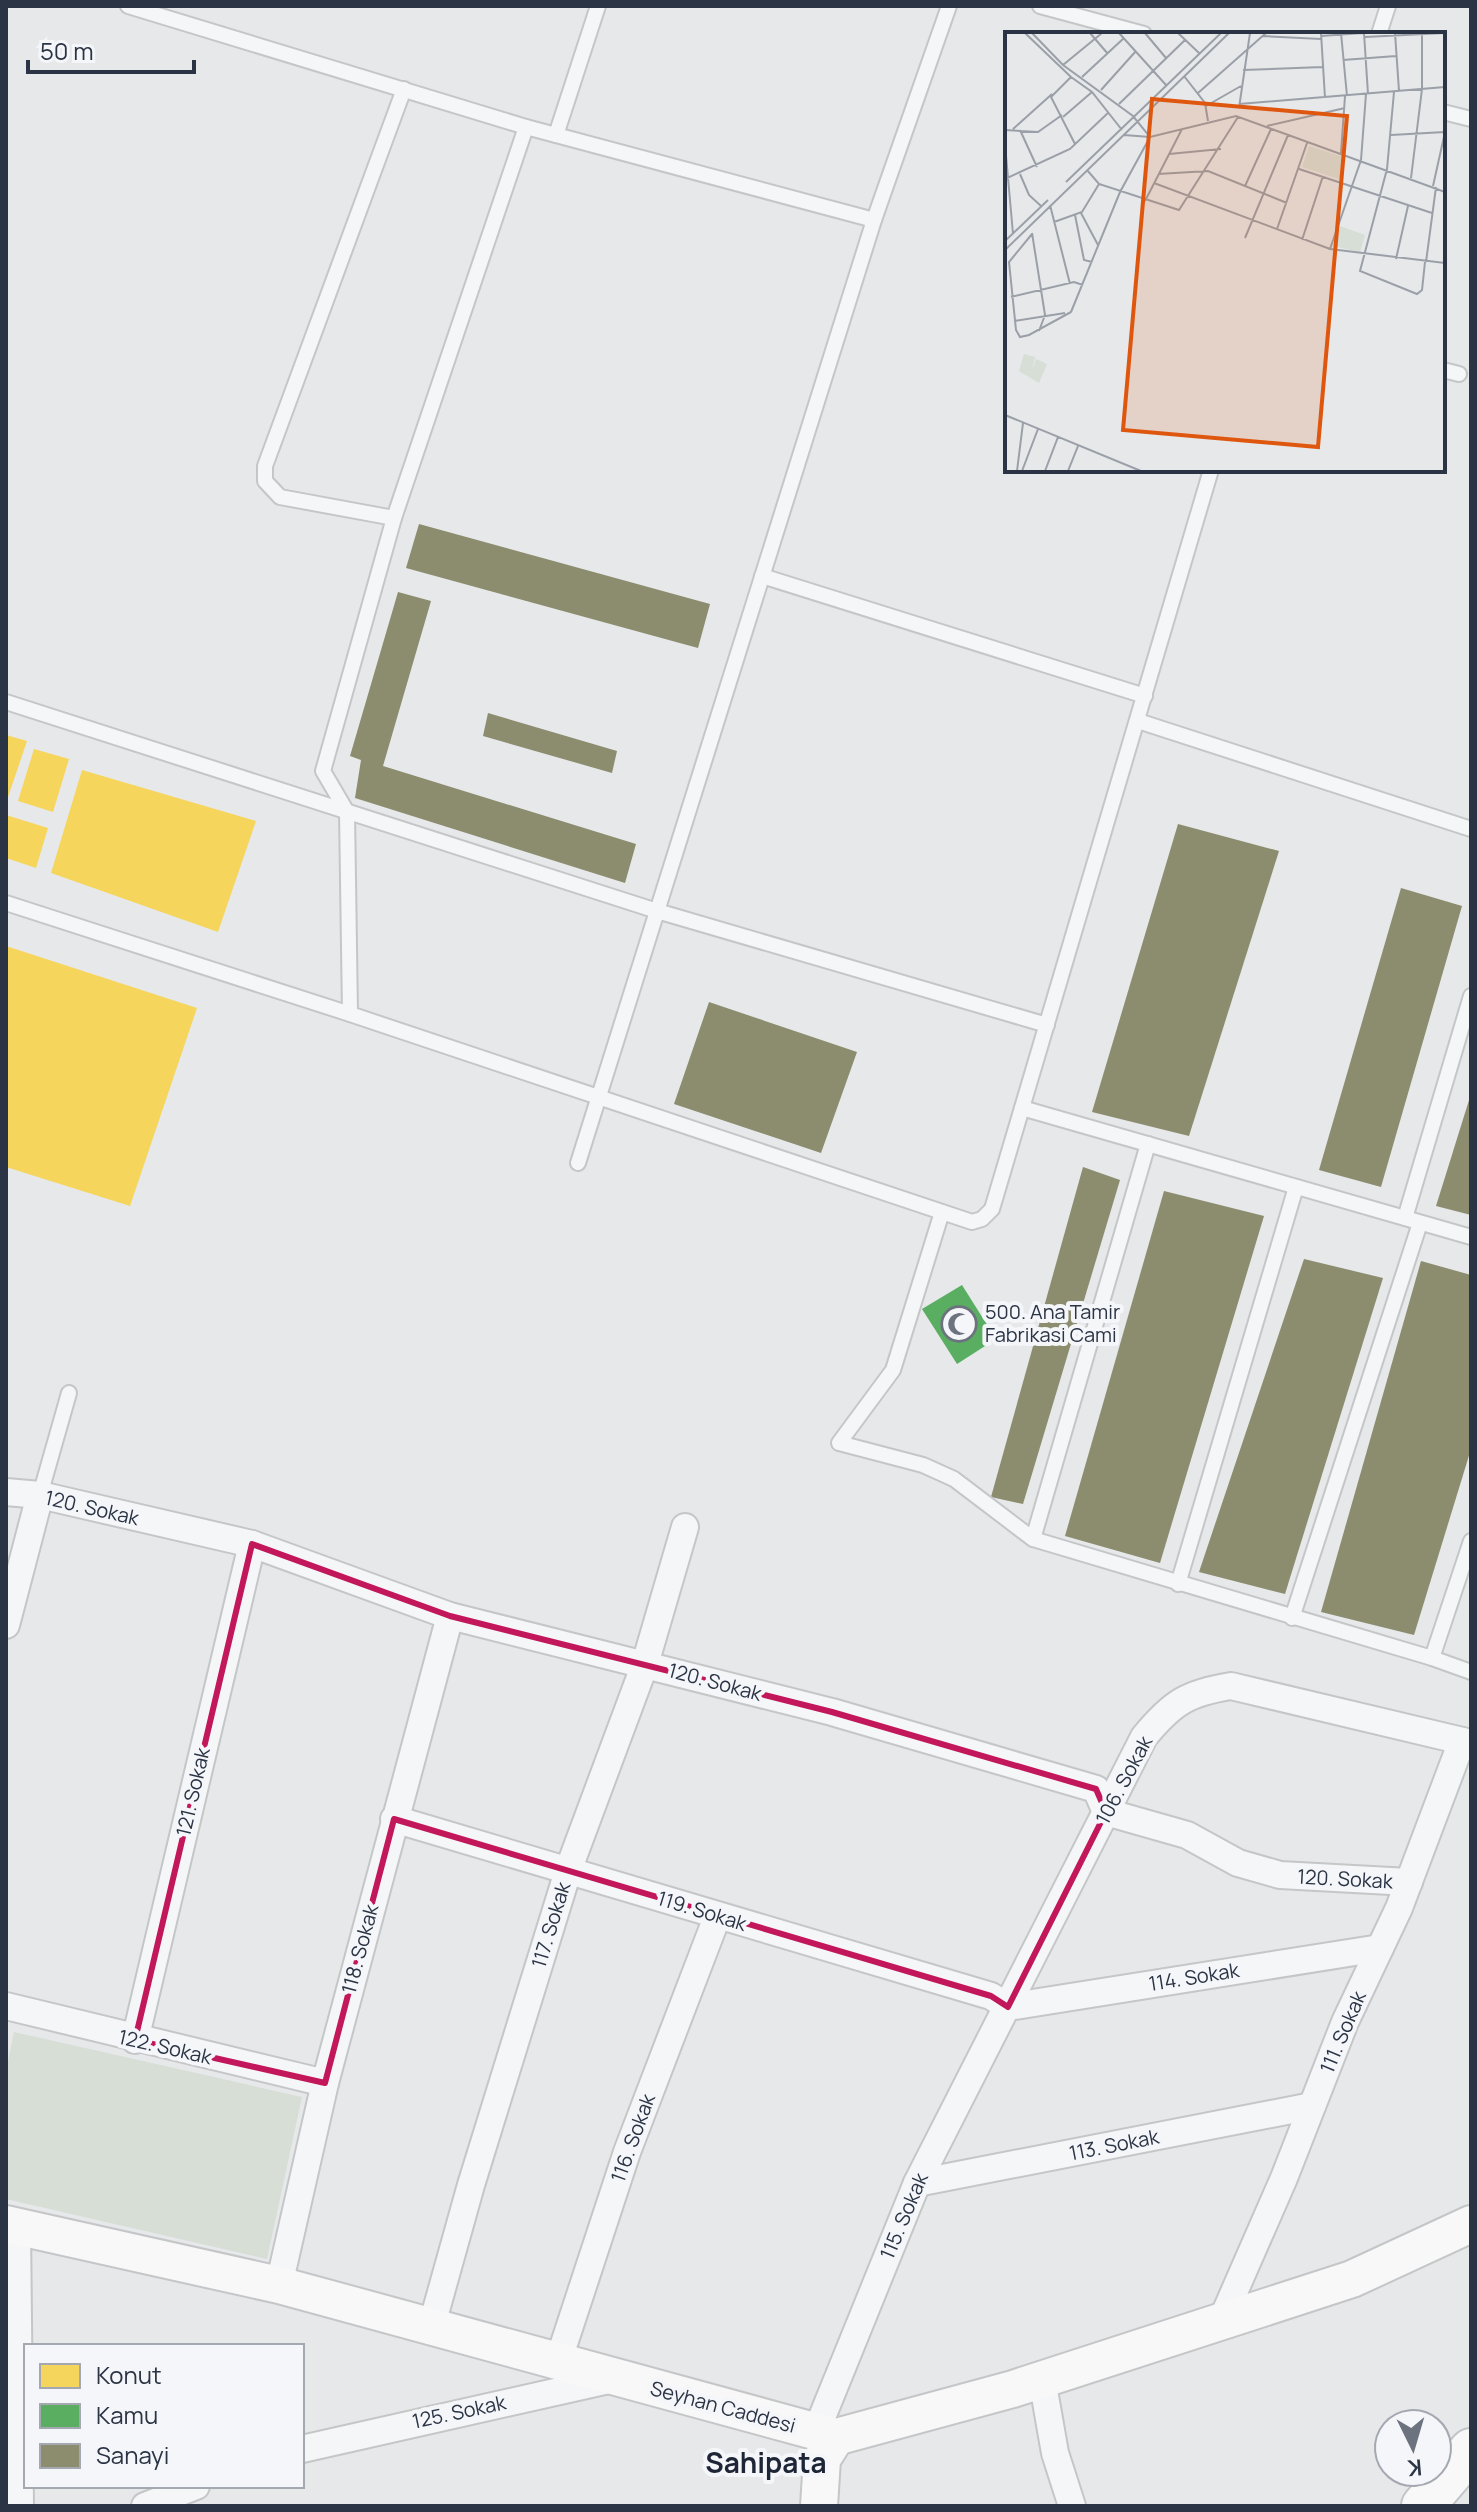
<svg xmlns="http://www.w3.org/2000/svg" width="1477" height="2512" font-family="Manrope,sans-serif">
<rect width="100%" height="100%" fill="#e6e8ea"/>
<!-- green -->
<path fill="#d6ded6" d="M14,2032l288,65 -35,162 -261,-60v-128z"/>
<!-- homes -->
<g fill="#f6d55c">
<path d="M6,735l21,6 -19,56h-2z"/>
<path d="M34,749l35,10 -16,53 -35,-11z"/>
<path d="M82,770l174,51 -38,111 -167,-59z"/>
<path d="M6,815l42,13 -12,40 -30,-10z"/>
<path d="M6,946l191,62 -67,198 -124,-39z"/>
</g>
<!-- public -->
<path fill="#5aae61" d="M962,1285l34,54 -39,25 -35,-55z"/>
<!-- industry -->
<g fill="#8c8c6e">
<path d="M419,524l291,80 -12,44 -292,-80z"/>
<path d="M398,592l33,9 -48,165 253,78 -11,39 -270,-85 6,-38 -11,-4z"/>
<path d="M488,713l129,38 -5,22 -129,-37z"/>
<path d="M1178,824l101,27 -90,285 -97,-24z"/>
<path d="M1401,888l61,18 -81,281 -62,-17z"/>
<path d="M709,1002l148,50 -36,101 -147,-49z"/>
<path d="M1470,1097h1v118l-35,-9z"/>
<path d="M1083,1167l37,13 -97,324 -32,-7z"/>
<path d="M1164,1191l100,25 -104,347 -95,-27z"/>
<path d="M1304,1259l79,19 -98,316 -86,-22z"/>
<path d="M1421,1261l50,14v174l-57,186 -93,-23z"/>
</g>
<g fill="none" stroke-linecap="round" stroke-linejoin="round">
<defs>
<g id="service">
<path d="M128,6l398,121 348,93"/>
<path d="M1040,6l104,28"/>
<path d="M1379,34l9,-28"/>
<path d="M1443,112l28,7"/>
<path d="M526,127l-132,391 -71,253 24,41 3,202 622,208 10,-3 10,-10 219,-739"/>
<path d="M556,135l42,-129"/>
<path d="M1443,370l16,4"/>
<path d="M394,518l-114,-21 -15,-16v-15l139,-377"/>
<path d="M762,576l383,120"/>
<path d="M6,702l651,209 390,114"/>
<path d="M1138,721l333,108"/>
<path d="M6,903l344,111"/>
<path d="M1022,1108l449,129"/>
<path d="M578,1163l296,-943 75,-214"/>
<path d="M942,1212l-49,158 -54,73 84,22 31,14 79,60 399,119 39,-117"/>
<path d="M1405,1218l66,-222"/>
<path d="M40,1495l29,-102"/>
<path d="M1033,1539l115,-395"/>
<path d="M1178,1584l118,-397"/>
<path d="M1292,1618l128,-395"/>
<path d="M1432,1658l39,14"/>
</g>
<g id="minor">
<path d="M6,1492l34,3 212,49 198,72 382,96 264,77 10,23 81,23 51,28 42,12 129,7"/>
<path d="M6,1625l34,-130"/>
<path d="M394,1819l597,177 17,11"/>
<path d="M6,2006l319,77"/>
<path d="M1008,2007l372,-59"/>
<path d="M135,2040l117,-496"/>
<path d="M917,2183l395,-77"/>
<path d="M17,2226l3,280"/>
<path d="M279,2285l46,-202 125,-467"/>
<path d="M1221,2322l63,-144 61,-156 54,-114 63,-167"/>
<path d="M431,2328l40,-143 98,-317 76,-204 40,-137"/>
<path d="M558,2362l69,-210 90,-235"/>
<path d="M1042,2379l13,74 17,53"/>
<path d="M816,2432l101,-249 227,-446c28,-34 43,-44 87,-51l240,57"/>
<path d="M302,2449l311,-70"/>
<path d="M145,2506l51,-20"/>
</g>
<g id="secondary">
<path d="M6,2224l273,61 557,152 177,-48 339,-110 119,-55"/>
<path d="M819,2506l3,-47 14,-22"/>
</g>
<path id="primary" d="M1423,2506l48,-56"/>
</defs>
<!-- service casing -->
<use href="#service" stroke="#c4c6c8" stroke-width="18"/>
<!-- minor casing -->
<use href="#minor" stroke="#c4c6c8" stroke-width="30"/>
<!-- secondary casing -->
<use href="#secondary" stroke="#c4c6c8" stroke-width="40"/>
<!-- primary casing -->
<use href="#primary" stroke="#c2c5c8" stroke-width="46"/>
<!-- service -->
<use href="#service" stroke="#f5f6f7" stroke-width="14"/>
<!-- minor -->
<use href="#minor" stroke="#f5f6f7" stroke-width="26"/>
<!-- secondary -->
<use href="#secondary" stroke="#f8f8f8" stroke-width="36"/>
<!-- primary -->
<use href="#primary" stroke="#f8f8f8" stroke-width="42"/>
</g>
<!-- marked area -->
<path fill="none" stroke="#c2185b" stroke-width="6" stroke-linejoin="round" d="M252,1544l198,72 382,96 264,77 10,23 -98,195 -17,-11 -597,-177 -69,264 -190,-43z"/>
<!-- icons -->
<defs>
<symbol id="mosque-ring" viewBox="-11 -11 22 22"><circle r="9.5" fill="#f4f6f9" stroke="#6c737f" stroke-width="1.5"/><path d="M3.5-4.9A6 6 0 1 0 3.5 4.9A5 5 0 1 1 3.5-4.9Z" fill="#6c737f"/></symbol>
</defs>
<g fill-rule="evenodd">
<use href="#mosque-ring" x="939" y="1304" width="40" height="40"/>
</g>
<g text-anchor="middle" stroke-width="8" stroke-linejoin="round" paint-order="stroke">
<!-- poi labels -->
<g font-size="20" fill="#2b3445" stroke="#f4f6f9" text-anchor="start">
<text x="985" y="1319">500. Ana Tamir<tspan x="985" dy="23">Fabrikasi Cami</tspan></text>
</g>
<!-- street labels -->
<g font-size="20" fill="#2b3445" stroke="#f4f6f9">
<text transform="translate(92 1508) rotate(13)" y="7">120. Sokak</text>
<text transform="translate(715 1682) rotate(15)" y="7">120. Sokak</text>
<text transform="translate(1124 1780) rotate(-62)" y="7">106. Sokak</text>
<text transform="translate(193 1792) rotate(-77)" y="7">121. Sokak</text>
<text transform="translate(1345 1879) rotate(3)" y="7">120. Sokak</text>
<text transform="translate(702 1911) rotate(17)" y="7">119. Sokak</text>
<text transform="translate(551 1925) rotate(-73)" y="7">117. Sokak</text>
<text transform="translate(360 1949) rotate(-75)" y="7">118. Sokak</text>
<text transform="translate(1194 1977) rotate(-9)" y="7">114. Sokak</text>
<text transform="translate(1343 2032) rotate(-67)" y="7">111. Sokak</text>
<text transform="translate(165 2047) rotate(13)" y="7">122. Sokak</text>
<text transform="translate(633 2138) rotate(-70)" y="7">116. Sokak</text>
<text transform="translate(1114 2145) rotate(-11)" y="7">113. Sokak</text>
<text transform="translate(904 2216) rotate(-67)" y="7">115. Sokak</text>
<text transform="translate(723 2407) rotate(15)" y="7">Seyhan Caddesi</text>
<text transform="translate(459 2412) rotate(-12)" y="7">125. Sokak</text>
</g>
<!-- district labels -->
<g font-size="28" font-weight="bold" fill="#1d2536" stroke="#f4f6f9">
<text x="766" y="2473">Sahipata</text>
</g>
</g>
<!-- overview -->
<g transform="translate(1005 32)">
<rect width="440" height="440" fill="#e6e8ea"/>
<path d="M304,114l37,12 -7,21 -37,-12zM335,194l25,9 -5,17 -27,-6zM19,322l11,3 -3,13 4,-11 11,5 -8,19 -20,-12z" fill="#d6ded6"/>
<path fill="none" stroke="#9ba0a8" stroke-width="2" d="M20,1l46,44M27,1l31,32 70,51 17,21 -30,55 -49,120M85,1l18,21M114,1l47,52M140,1l21,25M173,1l21,20M316,1l4,65M336,1l6,63M359,1l4,61M390,1l4,58M257,4l59,3M316,4l42,-3M360,5l80,-4M338,28l53,-4M58,33l39,-32M238,38l80,-3M179,44l21,27 3,18M77,45l42,-39M96,58l35,-39M389,60l-7,77 -27,102 57,23 5,-4 3,-28M193,61l68,-60M114,72l66,-64M234,72l206,-17M201,74l35,-20M234,76l11,-75M58,85l29,-25M262,94l78,-18M8,97l39,-35M0,98l33,2 24,-17M15,98l17,37M119,103l26,2 86,-21 209,76M386,103l54,-3M0,112l8,90M70,112l-24,-47 20,-20 21,15 30,38M336,121l4,-57M164,122l52,-5M294,137l133,44M82,138l12,14 80,26 59,-93M15,142l9,21 12,11M153,142l50,-3 79,32M406,146l11,-89v-56M0,147l65,-30 39,-37M61,150l155,-149M149,151l176,66 115,14M240,154l26,-57M428,154l12,-54M140,169l37,-72M45,173l20,79M76,181l17,32M70,183l9,45 8,2M49,190l28,-10 17,-28M272,197l30,-86M27,201l13,82 -6,16M27,202l-23,28 7,68 4,7 9,-2 42,-23M240,206l43,-103M297,208l21,-64M0,209l43,-41M325,217l31,-89 5,-66M0,218l224,-217M391,227l12,-53M421,230l10,-75M6,265l63,-15 9,3M9,289l51,-8M0,383l136,56M12,439l6,-48M17,439l16,-42M40,439l13,-34M63,439l10,-25"/>
<path fill="#df570f" fill-opacity="0.15" stroke="#df570f" stroke-width="4" d="M147,67l195,17 -29,331 -195,-17z"/>
<rect width="440" height="440" fill="none" stroke="#2b3445" stroke-width="4"/>
</g>
<!-- border -->
<rect width="1477" height="2512" fill="none" stroke="#2b3445" stroke-width="16"/>
<!-- legend -->
<rect x="24" y="2344" width="280" height="144" fill="#f4f6f9" stroke="#a4a8b1" stroke-width="2"/>
<rect x="40" y="2364" width="40" height="24" fill="#f6d55c" stroke="#a4a8b1" stroke-width="2"/>
<text x="96" y="2384" font-size="24" fill="#2b3445">Konut</text>
<rect x="40" y="2404" width="40" height="24" fill="#5aae61" stroke="#a4a8b1" stroke-width="2"/>
<text x="96" y="2424" font-size="24" fill="#2b3445">Kamu</text>
<rect x="40" y="2444" width="40" height="24" fill="#8c8c6e" stroke="#a4a8b1" stroke-width="2"/>
<text x="96" y="2464" font-size="24" fill="#2b3445">Sanayi</text>
<!-- north arrow -->
<g transform="translate(1413 2448) rotate(175)"><circle r="38" fill="#f4f6f9" stroke="#a4a8b1" stroke-width="2"/>
<path d="M0-6L14 30L0 20L-14 30Z" fill="#6c737f"/>
<text y="-12" font-size="22" font-weight="bold" text-anchor="middle" fill="#2b3445">K</text>
</g>
<!-- scale -->
<path d="M28 60v12h166v-12" fill="none" stroke="#2b3445" stroke-width="4"/>
<text x="40" y="60" font-size="24" fill="#2b3445" stroke="#f4f6f9" stroke-width="6" paint-order="stroke">50 m</text>
</svg>
